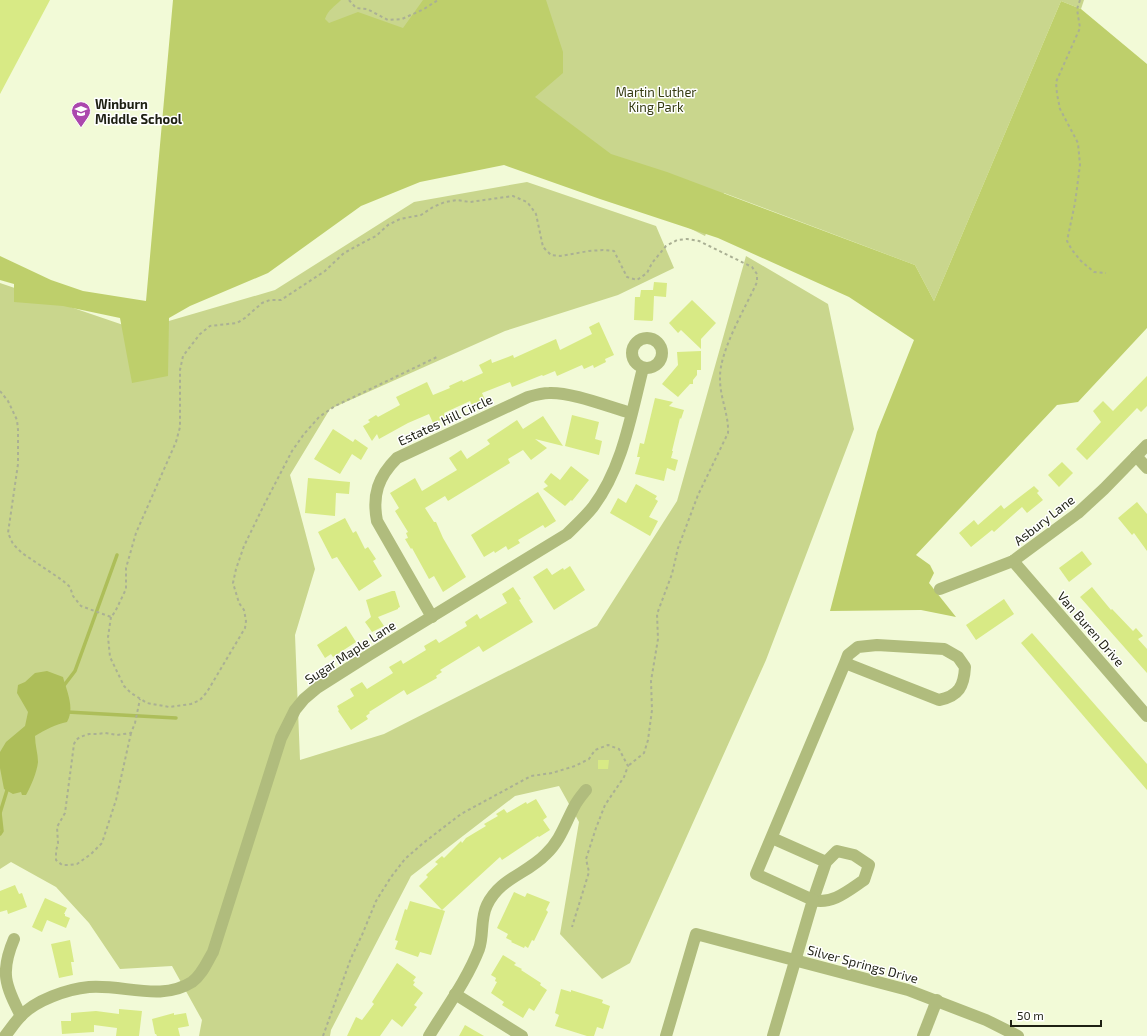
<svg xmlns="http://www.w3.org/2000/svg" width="1147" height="1036" font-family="'Exo 2',sans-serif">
<rect width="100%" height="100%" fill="#f2fad7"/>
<!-- green -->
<g fill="#c9d68d">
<path d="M240,0h844l-3,9 -20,-8 -127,300 -19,-36 -191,-72 -19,43z"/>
<path d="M527,182l129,44 18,42 -56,27 -113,36 -175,78 -40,66 25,94 -20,66 5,125 84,-26 213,-108 80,-125 69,-245 82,48 26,125 -88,231 -136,303 -28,16 -42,-45 19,-112 -20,-36 -44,10 -104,80 -80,154 -1,6h-131l3,-16 -30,-54 -52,3 -31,-46 -33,-36 -45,-25 -11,7v-586l138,47 137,-40 139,-88z"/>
</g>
<!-- forest -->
<path fill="#becf6b" d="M173,0h168c-6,6 -13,10 -16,19l4,4 29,-11 45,16 20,-28h123l17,52v21l-28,24 76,57 56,18 248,93 19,36 127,-300 20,8 66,55v264l-69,74 -21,3 -141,150 14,10 4,8 -5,10 27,34 -35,-7 -91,1 47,-179 37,-92 -65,-43 -131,-59 -118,-39 -96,-34 -84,17 -59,24 -93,67 -78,33 -21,12 -1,58 -36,7 -12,-65 -57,-12 -49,-4v-18l-14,-4v-24l51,24 32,11 63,10z"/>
<!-- water -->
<path fill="#adbe59" d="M47,671l16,6c4,15 12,31 4,45 -11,2 -22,8 -32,14 0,9 3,18 3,26 -1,10 -7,24 -12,33h-4l-1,-3 -8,2 -9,-5 -4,-21v-16l6,-10 19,-16 3,-14 -11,-19 1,-8 7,-3 10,-9z"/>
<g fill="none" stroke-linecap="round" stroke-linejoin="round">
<!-- stream -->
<g stroke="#adbe59" stroke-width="3.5">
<path d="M62,688l13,-17 42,-116"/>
<path d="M67,712l109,6"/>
<path d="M0,813l8,-26"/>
<path d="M0,813l2,18 -2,3"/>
</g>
</g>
<!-- building -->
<g fill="#d8ea85">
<path d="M0,0h50l-50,94z"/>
<path d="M654,282l13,1 -1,14 -12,-1 -1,24 -1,1 -18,-1 1,-23h5l1,-7h12z"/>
<path d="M692,300l24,23 -15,16v10l-20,-19 -3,3 -9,-10z"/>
<path d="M599,322l15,33 -9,4 1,3 -12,6 -1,-3 -9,4 -2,-4 -25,11 -2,-5 -12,5 -1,-1 -30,12 -2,-5 -28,11 3,7 -13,6 -2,-5 -26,12 2,5 -13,5 -4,-9 -21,9 -29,16 -2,-5 -5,7 -9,-15 7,-4 -2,-2 8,-5 2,2 22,-12 -4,-8 31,-15 6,13 17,-7 -1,-2 13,-6 1,2 20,-9 -4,-8 12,-6 1,4 21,-8 1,3 42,-19 4,11 32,-16 -3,-7z"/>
<path d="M701,351v19h-4v5l-4,5v4h-3l-12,13 -16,-13 16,-19 -1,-13z"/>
<path d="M1147,376v30l-6,6 -4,-4 -50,52 -11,-11 25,-27 -8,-11 10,-10 10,10z"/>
<path d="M655,398l18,4 -4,4 15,4 -3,9 -1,-1 -8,33h1l-2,7 7,2 -3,11 -8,-3 -3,13 -29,-7 5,-17h-3l3,-14 4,1z"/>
<path d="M572,415l27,7 -4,17 7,2 -3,14 -34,-9z"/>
<path d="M543,416l20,30 -28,-7 12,9 -16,12 -8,-10 -15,9 2,4 -62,38 -3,-5 -20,12 9,14h2l7,16 23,39 -23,15 -9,-16 -5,3 -17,-31 -1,1 -6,-10 3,-1 -2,-5 2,-1 -13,-21 4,-3 -9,-15 25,-15 7,13 35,-21 -8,-12 12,-8 6,9 23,-15 -3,-4 30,-20 6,9z"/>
<path d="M333,429l20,13 2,-3 13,9 -7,12 -9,-6 -12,20 -26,-15z"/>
<path d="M1062,462l11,11 -14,14 -11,-12z"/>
<path d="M571,466l18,14 -17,21 -1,-1 -6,6 -22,-17 5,-3 -4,-4 7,-9 9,7z"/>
<path d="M308,478l42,4 -1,12 -13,-1 -1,23 -30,-3z"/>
<path d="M636,484l21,12 -2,3 3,2 -9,16 9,4 -8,15 -40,-23 8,-15 8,5z"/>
<path d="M1034,486l5,5 -2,2 6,7 -16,13 -5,-6 -28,25 -2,-2 -21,17 -12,-14 15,-13 4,5 23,-20 3,4z"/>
<path d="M538,492l18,29 -11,7 -2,-3 -25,15 2,3 -12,7 -2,-4 -11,7 -1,-2 -10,6 -13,-22z"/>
<path d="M1137,502l10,12v37l-13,-18 -2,2 -14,-17z"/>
<path d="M345,518l8,15 3,-2 9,18 3,-2 8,12 -3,2 9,15 -23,15 -22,-34 -5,2 -14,-27z"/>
<path d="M1082,551l10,13 -23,18 -10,-14z"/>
<path d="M570,566l15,24 -31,20 -21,-33 14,-9 5,7 11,-7 1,2z"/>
<path d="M513,587l8,12 -2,1 14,22 -50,30 -4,-6 -39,24 2,2 -6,4 1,2 -30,17 -3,-5 -35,22 1,1 -4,3 2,3 -17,11 -13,-19 1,-1 -2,-4 17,-10 -4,-7 12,-7 5,7 26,-16 -4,-6 12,-7 2,4 23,-14 -2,-4 12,-7 3,4 28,-17 -2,-4 12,-8 3,5 27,-16 -5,-9z"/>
<path d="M1092,587l19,23 1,-1 21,22 3,-3 7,8 -5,3 9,10v24l-67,-76z"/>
<path d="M392,591h3l5,16 -2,1v1l-20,8 6,9 -12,6 -7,-10 6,-5 -5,-17z"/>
<path d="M1004,599l10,15 -38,26 -10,-15z"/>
<path d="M346,626l10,16 -23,15 -2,-3 -6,4 -8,-13z"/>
<path d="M1032,633l115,131v26l-126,-147z"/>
<path d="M598,760h11l-1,9h-10z"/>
<path d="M536,799l11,18 -4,3 7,10 -11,7 -1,-1 -36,24 -2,-3 -58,53 3,1 -14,44 -11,-3 -2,5 -23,-8 3,-8 -3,-1 10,-31 2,1 3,-9 32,9 -23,-24 9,-9 -2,-2 12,-11 -3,-2 7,-6 2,2 17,-17 1,2 4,-5 20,-12 -2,-2 14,-8 -2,-2 8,-5 3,4 19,-11 1,2z"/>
<path d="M15,885l4,9 3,-1 5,14 -19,7 -1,-4 -7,2v-21z"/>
<path d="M514,892l11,5 2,-4 23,9 -4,8 2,2 -14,29 -2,-1 -4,8 -3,-2 -1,2 -13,-6 1,-1 -6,-3 2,-4 -11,-6z"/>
<path d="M45,898l22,10 -3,6h1v2l5,2 -4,10 -19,-8 -5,12 -10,-5z"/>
<path d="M70,940l4,22h-3l2,13 -14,3 -8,-34z"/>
<path d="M503,955l13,8 -2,2 8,4 -1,1 20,13 -1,2 7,5 -13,21 -5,-3 -6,10 -21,-13 2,-3 -13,-9 6,-11 -2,-1 1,-3 -5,-3z"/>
<path d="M397,963l19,14 -3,4 2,1 -2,3 10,8 -9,12 3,2 -15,20 -10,-8 -12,17h-33l9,-19 6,3 12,-16 -2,-2z"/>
<path d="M561,989l10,3v-2l32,10 -1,3 8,3 -7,23 -6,-2 -3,9h-7l-32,-10 4,-11 -4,-2z"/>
<path d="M119,1009l23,2 -3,25h-23l1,-8 -23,-3v7l-32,2 -1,-13h10v-8l25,-2 23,3z"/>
<path d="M174,1013v2l12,-2 3,13 -11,2 2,8h-23l-1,-2h-1l-3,-15z"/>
<path d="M465,1025l19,11h-25z"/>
</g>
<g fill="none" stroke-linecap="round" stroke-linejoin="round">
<!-- path -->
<g stroke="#aab094" stroke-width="2" stroke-dasharray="3 3" stroke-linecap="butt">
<path d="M349,0l7,8 11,1 21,11 14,-1 22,-10 14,-9"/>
<path d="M1080,0l-3,9 3,19 -24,54 1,12 3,15 18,34 2,22 -5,38 -8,38 5,9 9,11 13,11 12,1"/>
<path d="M0,391l8,10 9,19 1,10v34l-10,69 5,11 9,9 40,27 8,7 3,9 8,10 30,11 4,-5 11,-23v-21l10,-35 40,-91 4,-15v-57l3,-14 17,-22 10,-8 27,-3 8,-5 17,-15 8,-3h11l44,-29 19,-18 22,-12 10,-5 12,-11 12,-6 21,-4 12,-8 12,-5 12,-2 13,2 43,-6 14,6 4,5 5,7 7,33 8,8 9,1 29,-5 14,-1 11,1 13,26 10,3 10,-7 5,-10 14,-17 11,-6 10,-1 12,2 53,26 5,7v8c-12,27 -38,69 -37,97 0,19 9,36 8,54l-30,62 -20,53 -6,26 -15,40 1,25 -7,42 1,29 -4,30 -4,13 -16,13"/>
<path d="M111,617l-3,20 2,20 14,29 7,7 16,10 22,4 22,-3 9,-4 7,-8 38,-64 1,-7 -2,-11 -5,-7 -6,-20 3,-14 8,-23 20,-41 28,-54 12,-17 15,-17 16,-11 104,-50"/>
<path d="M131,733l-15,67 -14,43 -11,11 -14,10 -8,1h-7l-6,-5v-9l2,-8 -1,-16 8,-14 9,-69 2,-4 4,-3 9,-3h8l8,-1 12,2 14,-2 4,-10 5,-24"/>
<path d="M323,1036l28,-78 11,-23 14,-34 15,-24 14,-18 17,-15 39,-30 70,-38 21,-3 23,-7 14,-7 6,-9 13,-5 11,4 9,17 -4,11 -19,28 -9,23 -10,31 3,13 -17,55"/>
</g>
<!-- minor -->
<g stroke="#b0bc7d" stroke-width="12">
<circle cx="647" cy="353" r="15"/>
<path d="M1136,456l11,12"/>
<path d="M1013,561l134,155"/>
<path d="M940,589l73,-28 65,-48 26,-24 43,-44"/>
<path d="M432,617l-55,-96c-5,-26 1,-44 20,-63l131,-61c7,-2 14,-4 21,-4 23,-1 60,14 82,20"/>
<path d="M772,838l54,24 -13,38c19,5 36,-10 51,-20l5,-15 -15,-10 -17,-4 -11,11"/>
<path d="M14,939c-14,33 -9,46 7,77"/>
<path d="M455,994l67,42"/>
<path d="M5,1036c5,-6 10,-14 15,-19 15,-17 48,-28 69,-30 34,-3 72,15 103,-5 10,-7 15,-20 21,-30l68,-214 14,-28 9,-11 13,-11 52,-33 198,-121c9,-9 18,-17 26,-27 30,-40 38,-92 50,-139"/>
<path d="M429,1036c17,-28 38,-56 50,-87 5,-14 1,-30 8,-44 13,-27 40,-31 59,-51 14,-13 19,-30 28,-47 3,-6 8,-12 12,-17"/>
<path d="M666,1036l30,-102 212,56 78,30 32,16"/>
<path d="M773,1036l40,-136 -57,-26 89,-211 3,-8 10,-8 19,-2 67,4 14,8 7,10c-1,19 -6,29 -26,33l-94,-37"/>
<path d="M923,1036l14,-36"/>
</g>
</g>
<!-- icons -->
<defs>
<symbol id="school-pin" viewBox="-11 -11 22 30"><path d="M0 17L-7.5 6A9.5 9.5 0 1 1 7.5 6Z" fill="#ab47ad" stroke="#fff"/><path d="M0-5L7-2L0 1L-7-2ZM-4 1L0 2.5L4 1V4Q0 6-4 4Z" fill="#fff"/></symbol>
</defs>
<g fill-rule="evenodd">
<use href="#school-pin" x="70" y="100" width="22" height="30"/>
</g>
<g text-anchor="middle" stroke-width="3" stroke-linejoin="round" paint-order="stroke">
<!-- park labels -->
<g font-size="13" fill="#343a10" stroke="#fff">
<text x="656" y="97">Martin Luther<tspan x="656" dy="15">King Park</tspan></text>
</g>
<!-- poi labels -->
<g font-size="13" font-weight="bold" fill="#1e2013" stroke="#fff" text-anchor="start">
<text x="95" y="109">Winburn<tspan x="95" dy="15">Middle School</tspan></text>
</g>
<!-- street labels -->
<g font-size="13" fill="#1e2013" stroke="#fff">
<text transform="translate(445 420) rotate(-25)" y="5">Estates Hill Circle</text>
<text transform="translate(1044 520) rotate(-38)" y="5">Asbury Lane</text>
<text transform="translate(1091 629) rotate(49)" y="5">Van Buren Drive</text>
<text transform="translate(350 652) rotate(-33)" y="5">Sugar Maple Lane</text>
<text transform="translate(863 964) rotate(15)" y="5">Silver Springs Drive</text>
</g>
</g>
<!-- scale -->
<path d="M1011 1020v6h90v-6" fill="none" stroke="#1e2013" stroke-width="2"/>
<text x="1017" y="1020" font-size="12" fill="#1e2013" stroke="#ffffff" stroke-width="3" paint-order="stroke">50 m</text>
</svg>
